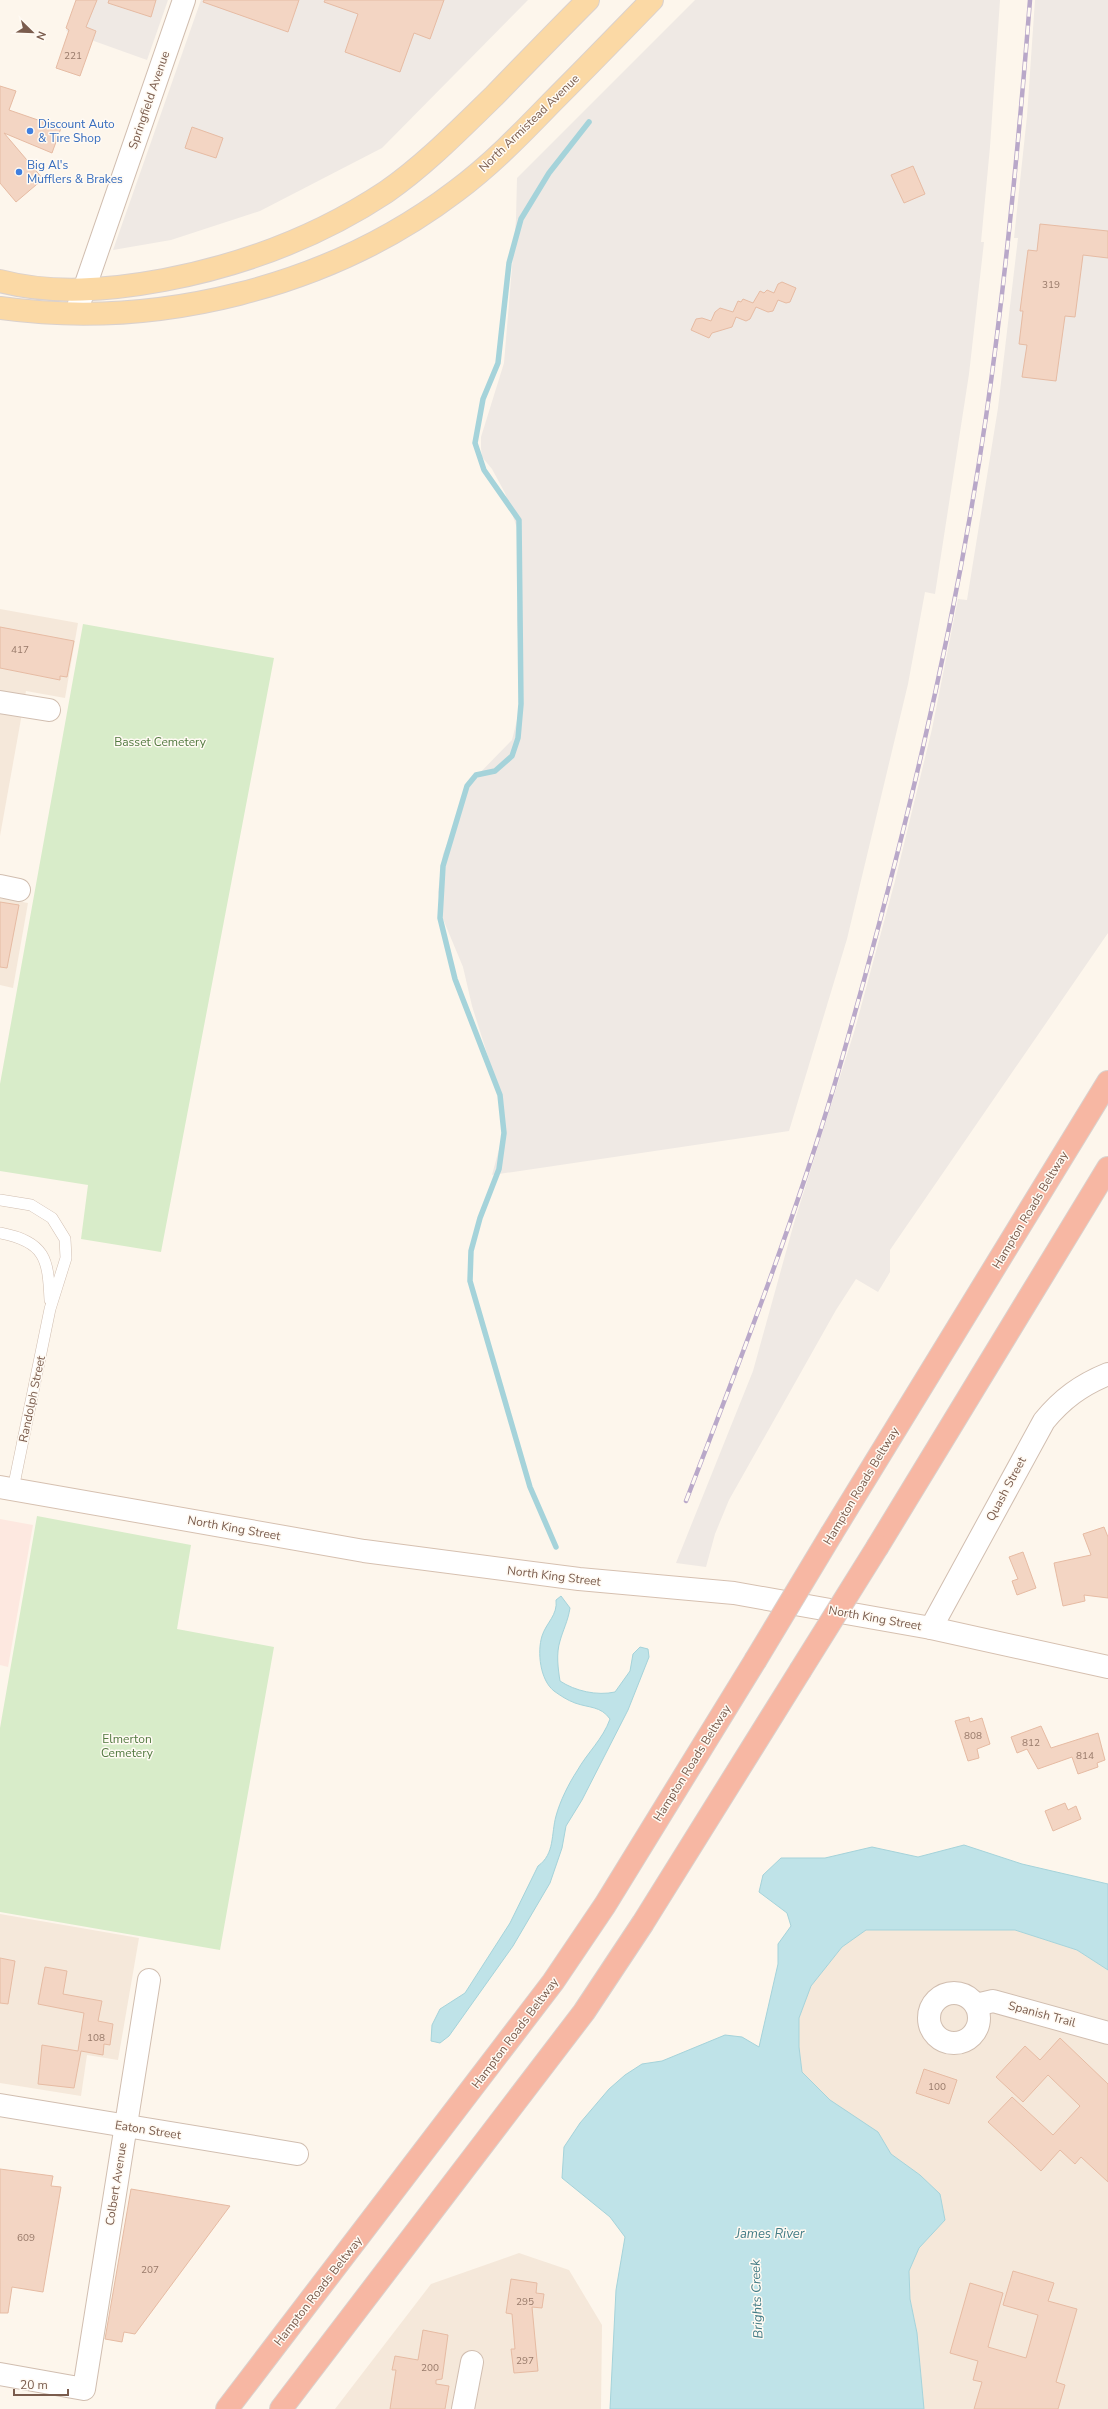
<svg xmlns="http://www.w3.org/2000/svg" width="1108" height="2409" font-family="'Nunito Sans',sans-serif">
<rect width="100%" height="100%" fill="#fdf6ec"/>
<!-- residential -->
<g fill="#f5e8da">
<path d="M0,609l78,14 -13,75 -39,-7 -26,145z"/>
<path d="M0,898l28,5 -15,85 -13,-3z"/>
<path d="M0,1914l139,24 -21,122 -31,-5 -6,41 -81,-13z"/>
<path d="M906,1929l109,1 62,20 31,20v439h-184l-7,-76 -7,-34 -1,-28 10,-23 26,-28 -5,-26 -20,-19 -29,-21 -13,-22 -48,-32 -28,-28 -3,-25v-29l12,-32 31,-39 23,-17z"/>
<path d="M519,2253l50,17 33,55 -1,84h-266l96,-125z"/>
</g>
<!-- commercial -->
<path fill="#fde8e0" d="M0,1519l33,6 -25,142 -8,-2z"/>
<!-- industrial -->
<g fill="#efe9e4">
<path d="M77,0h91l-21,60 -81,-29z"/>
<path d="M201,0h327l-146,148 -122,63 -89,29 -58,10z"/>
<path d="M695,0h305l-10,147 -9,95h3l-15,132 -34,220 -10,-2 -17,92 -61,255 -58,192 -297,44 10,-37 2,-31 -32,-101 -9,-39 -20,-48 -5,-27 5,-38 16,-39 8,-29 45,-46 9,-36 -4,-86 4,-55 -4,-35 -12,-35 -13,-24 -10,-12 -1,-9v-11l23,-74 12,-144 1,-41z"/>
<path d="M1035,0h73v933l-218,317v22l-12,20 -22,-13 -20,31 -107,190 -14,34 -9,33 -30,-4 77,-192 41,-148 61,-194 40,-148 37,-152 26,-130 9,1 31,-192 20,-170h-4l13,-122z"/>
</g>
<!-- green -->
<g fill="#d8ecc9">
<path d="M83,624l191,34 -113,594 -80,-13 7,-54 -88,-14v-87z"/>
<path d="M37,1516l154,29 -14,84 97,18 -54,303 -220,-38v-184z"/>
</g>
<!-- water -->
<g fill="#bfe3e8" stroke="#a5d3da">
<path d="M561,1596l9,12c-2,13 -7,22 -10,33 -4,13 -2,27 0,40 15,10 37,15 55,11l15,-21 3,-17 7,-7 8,2 1,8 -21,53 -46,90 -16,26 -4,22 -12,35 -37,63 -64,90 -9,7 -9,-2 1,-16 8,-16 25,-16 45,-70 28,-57c17,-12 13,-32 18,-50 4,-15 13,-33 21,-45 10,-18 26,-32 33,-52 -9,-13 -21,-11 -35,-16 -8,-3 -14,-7 -21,-12 -14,-11 -17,-39 -12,-55 4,-13 16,-21 14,-36z"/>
<path d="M964,1845l58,19 86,20v86l-31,-20 -62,-20h-149l-24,17 -31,39 -12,32v29l3,25 28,28 48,32 13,22 29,21 20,19 5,26 -26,28 -10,23 1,28 7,34 7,76h-314l6,-119 9,-53 -15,-20 -48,-39 2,-31 16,-24 29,-34 16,-14 17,-11 20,-3 63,-26 17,2 17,10 19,-83v-20l13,-18 -4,-13 -28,-21 4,-17 18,-17h44l47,-11 46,10z"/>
</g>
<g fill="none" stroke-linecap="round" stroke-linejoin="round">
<!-- stream -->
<path stroke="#a5d3da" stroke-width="5.5" d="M556,1547l-26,-60 -60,-206 1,-30 9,-33 19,-49 5,-36 -4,-38 -45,-116 -15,-61 3,-52 24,-80 9,-11 19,-4 17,-15 6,-18 3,-34 -2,-184 -35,-50 -9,-27 8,-44 15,-36 11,-100 12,-44 28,-46 40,-51"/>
</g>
<!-- building -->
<g fill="#f3d5c3" stroke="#e6bba3">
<path d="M76,0h21l-11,27 10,4 -16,45 -24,-8 13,-38 -3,-2z"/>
<path d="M109,0h47l-5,17 -43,-14z"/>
<path d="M204,0h95l-11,32 -85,-30z"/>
<path d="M325,0h119l-14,39 -16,-6 -14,39 -55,-20 13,-38 -34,-12z"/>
<path d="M0,86l16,5 -7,19 52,18 -9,25 -48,-20 39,46 -27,23 -16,-19z"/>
<path d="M192,127l31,11 -7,20 -31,-10z"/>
<path d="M913,166l12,28 -21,9 -13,-28z"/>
<path d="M1040,224l68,7v27l-25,-3 -8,62 -10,-1 -9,65 -34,-4 5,-32 -8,-1 4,-33h-3l8,-61 9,1z"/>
<path d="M782,282l14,6 -6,14 -4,1 -8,-3 -5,11 -5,1 -12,-5 -6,12 -4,2 -10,-4 -4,10 -20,6 -3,5 -18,-8 5,-11 6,-1 9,3 4,-9 5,-4 13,4 5,-11 3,1 2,-3 10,4 7,-12 4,2 3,-3 7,3 4,-9z"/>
<path d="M0,627l74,14 -7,36 -7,-1v4l-60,-12z"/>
<path d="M0,902l19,3 -12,63 -7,-1z"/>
<path d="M1104,1527l4,10v61l-24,-3 1,6 -22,5 -9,-43 37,-8 -8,-21z"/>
<path d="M1023,1552l13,36 -19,7 -5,-14 6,-2 -9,-22z"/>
<path d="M969,1717l1,5 12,-4 8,26 -13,5 2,9 -11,3 -13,-40z"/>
<path d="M1041,1726l10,22 47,-15 7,27 -8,3 1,4 -20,7 -6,-17 -34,12 -11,-20 -10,4 -6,-16z"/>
<path d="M1065,1803l3,7 8,-4 5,13 -28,12 -8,-20z"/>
<path d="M0,1958l15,3 -7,43 -8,-1z"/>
<path d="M45,1967l22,4 -4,23 39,7 -4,20 15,3 -3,21 -6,-1 -1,11 -22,-4 -7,37 -36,-4 4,-39 36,6 6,-38 -46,-9z"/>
<path d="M1060,2038l48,46v98l-27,-25 -6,7 -15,-14 -19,21 -53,-49 24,-25 41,38 27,-29 -32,-31 -25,27 -27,-25 29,-31 15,14z"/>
<path d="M924,2069l33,11 -8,24 -33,-11z"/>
<path d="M0,2169l53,7 -2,10 10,1 -18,105 -31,-5 -4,26h-8z"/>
<path d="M131,2189l99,17 -95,128 -11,-2 -2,10 -17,-3z"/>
<path d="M1013,2271l41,12 -6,18 29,8 -21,73 9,3 -7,24h-84l8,-27 -9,-2 5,-19 -28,-8 20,-70 33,10 -15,54 38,11 12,-43 -35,-10z"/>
<path d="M511,2279l26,4 -1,10 8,1 -2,14 -10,-1 6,64 -24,2 -3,-24h4l-3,-35 -6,-1z"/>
<path d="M423,2330l25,5 -6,44 -6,1v4l13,2 -4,23h-55l6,-39h-4l3,-14 23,4z"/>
</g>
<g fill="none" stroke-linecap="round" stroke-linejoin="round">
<defs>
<g id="service">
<path d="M0,1200l31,5 21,13 13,21 1,19 -16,51 -37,180"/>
<path d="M0,1233c46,9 48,26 50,67"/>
</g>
<g id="minor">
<path d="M78,307l106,-307"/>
<path d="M0,702l49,8"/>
<path d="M0,886l19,4"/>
<path d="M931,1628l113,-207c18,-22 37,-36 64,-47"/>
<circle cx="954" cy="2018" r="25"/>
<path d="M976,2005l17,-4 115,32"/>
<path d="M0,2105l297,49"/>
<path d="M0,2374l84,15 65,-409"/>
<path d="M463,2409l9,-47"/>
</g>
<path id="secondary" d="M0,1487l364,64 215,28 155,14 197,35 177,39"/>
<g id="primary">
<path d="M0,281c53,14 110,9 164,-1 79,-15 154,-43 222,-88 39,-27 74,-63 108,-96 31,-32 62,-64 94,-96"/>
<path d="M0,308c157,22 330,-21 456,-117 35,-26 65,-57 95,-88 34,-34 68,-69 101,-103"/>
</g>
<g id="motorway">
<path d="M832,1533l276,-451"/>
<path d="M878,1546l230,-378"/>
<path d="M227,2409l326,-427 52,-77 150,-244"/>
<path d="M281,2409l303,-397 59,-89 157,-252"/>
</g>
</defs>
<!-- service casing -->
<use href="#service" stroke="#d1beb0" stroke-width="12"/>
<!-- minor casing -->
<use href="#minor" stroke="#d1beb0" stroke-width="24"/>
<!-- secondary casing -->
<use href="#secondary" stroke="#d6c0b0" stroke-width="24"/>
<!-- primary casing -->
<use href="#primary" stroke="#dad1cd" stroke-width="24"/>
<!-- motorway casing -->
<use href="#motorway" stroke="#dad1cd" stroke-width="24"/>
<!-- service -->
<use href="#service" stroke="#fff" stroke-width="11"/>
<!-- minor -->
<use href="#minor" stroke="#fff" stroke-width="22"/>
<!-- secondary -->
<use href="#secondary" stroke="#fff" stroke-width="22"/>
<!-- primary -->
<use href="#primary" stroke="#fbd9a5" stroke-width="22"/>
<!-- motorway -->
<use href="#motorway" stroke="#f7b7a3" stroke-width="22"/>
<defs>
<path id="rail" d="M686,1501c53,-138 107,-276 149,-418 63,-218 118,-441 151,-666 20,-138 33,-277 44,-417"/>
</defs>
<!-- rail casing -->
<use href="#rail" stroke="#b9a8c9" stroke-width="4.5"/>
<!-- rail -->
<use href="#rail" stroke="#fffaf3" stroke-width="3" stroke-dasharray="9" stroke-linecap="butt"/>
<defs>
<g id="motorway-bridge">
<path d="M755,1661l77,-128"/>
<path d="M800,1671l78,-125"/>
</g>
</defs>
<!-- motorway-bridge casing -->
<use href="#motorway-bridge" stroke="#dad1cd" stroke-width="24" stroke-linecap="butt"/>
<!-- motorway-bridge -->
<use href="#motorway-bridge" stroke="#f7b7a3" stroke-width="22"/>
</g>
<!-- markers -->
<g fill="#3f7fe0" stroke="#fffaf3" stroke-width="1.5">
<circle cx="30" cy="131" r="4"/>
<circle cx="19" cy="172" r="4"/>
</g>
<g text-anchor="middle" stroke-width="3" stroke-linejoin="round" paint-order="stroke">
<!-- number labels -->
<g font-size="10" fill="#987a6a">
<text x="73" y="59">221</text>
<text x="1051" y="288">319</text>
<text x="20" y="653">417</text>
<text x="973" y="1739">808</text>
<text x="1031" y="1746">812</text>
<text x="1085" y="1759">814</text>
<text x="96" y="2041">108</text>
<text x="937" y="2090">100</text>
<text x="26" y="2241">609</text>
<text x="150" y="2273">207</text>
<text x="525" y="2305">295</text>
<text x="525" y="2364">297</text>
<text x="430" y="2371">200</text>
</g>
<!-- street labels -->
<g font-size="12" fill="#7a5c4d" stroke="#fffaf3">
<text transform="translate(149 100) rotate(-71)" y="4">Springfield Avenue</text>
<text transform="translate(529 123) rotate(-44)" y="4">North Armistead Avenue</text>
<text transform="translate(1030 1210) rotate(-59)" y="4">Hampton Roads Beltway</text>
<text transform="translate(32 1399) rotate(-78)" y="4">Randolph Street</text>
<text transform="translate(861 1486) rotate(-59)" y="4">Hampton Roads Beltway</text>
<text transform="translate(1006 1489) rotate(-62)" y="4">Quash Street</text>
<text transform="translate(234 1528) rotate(10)" y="4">North King Street</text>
<text transform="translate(554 1576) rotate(7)" y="4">North King Street</text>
<text transform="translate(875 1618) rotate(10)" y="4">North King Street</text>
<text transform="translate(692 1763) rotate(-58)" y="4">Hampton Roads Beltway</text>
<text transform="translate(1042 2014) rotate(15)" y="4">Spanish Trail</text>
<text transform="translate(515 2033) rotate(-53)" y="4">Hampton Roads Beltway</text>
<text transform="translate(148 2130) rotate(9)" y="4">Eaton Street</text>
<text transform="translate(116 2184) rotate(-81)" y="4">Colbert Avenue</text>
<text transform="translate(318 2291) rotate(-52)" y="4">Hampton Roads Beltway</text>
</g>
<!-- shop labels -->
<g font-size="12" fill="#366cbe" stroke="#fffaf3" text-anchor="start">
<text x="38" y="128">Discount Auto<tspan x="38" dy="14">&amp; Tire Shop</tspan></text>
<text x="27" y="169">Big Al's<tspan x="27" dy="14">Mufflers &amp; Brakes</tspan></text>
</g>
<!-- park labels -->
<g font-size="12" fill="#537a41" stroke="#fffaf3">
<text x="160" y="746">Basset Cemetery</text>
<text x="127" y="1743">Elmerton<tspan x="127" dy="14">Cemetery</tspan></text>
</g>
<!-- water labels -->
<g font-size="13" font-style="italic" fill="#437c86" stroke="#fffaf3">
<text x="770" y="2238">James River</text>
<text transform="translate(756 2299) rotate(-92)" y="5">Brights Creek</text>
</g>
</g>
<!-- north arrow -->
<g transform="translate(32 32) rotate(113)" stroke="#fffaf3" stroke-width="3" paint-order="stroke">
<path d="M0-3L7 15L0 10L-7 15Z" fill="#7a5c4d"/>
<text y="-6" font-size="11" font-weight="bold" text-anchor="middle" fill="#7a5c4d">N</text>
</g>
<!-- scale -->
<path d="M14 2389v6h54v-6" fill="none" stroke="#7a5c4d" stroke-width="2"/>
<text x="20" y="2389" font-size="12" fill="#7a5c4d" stroke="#fffaf3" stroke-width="3" paint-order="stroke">20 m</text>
</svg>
